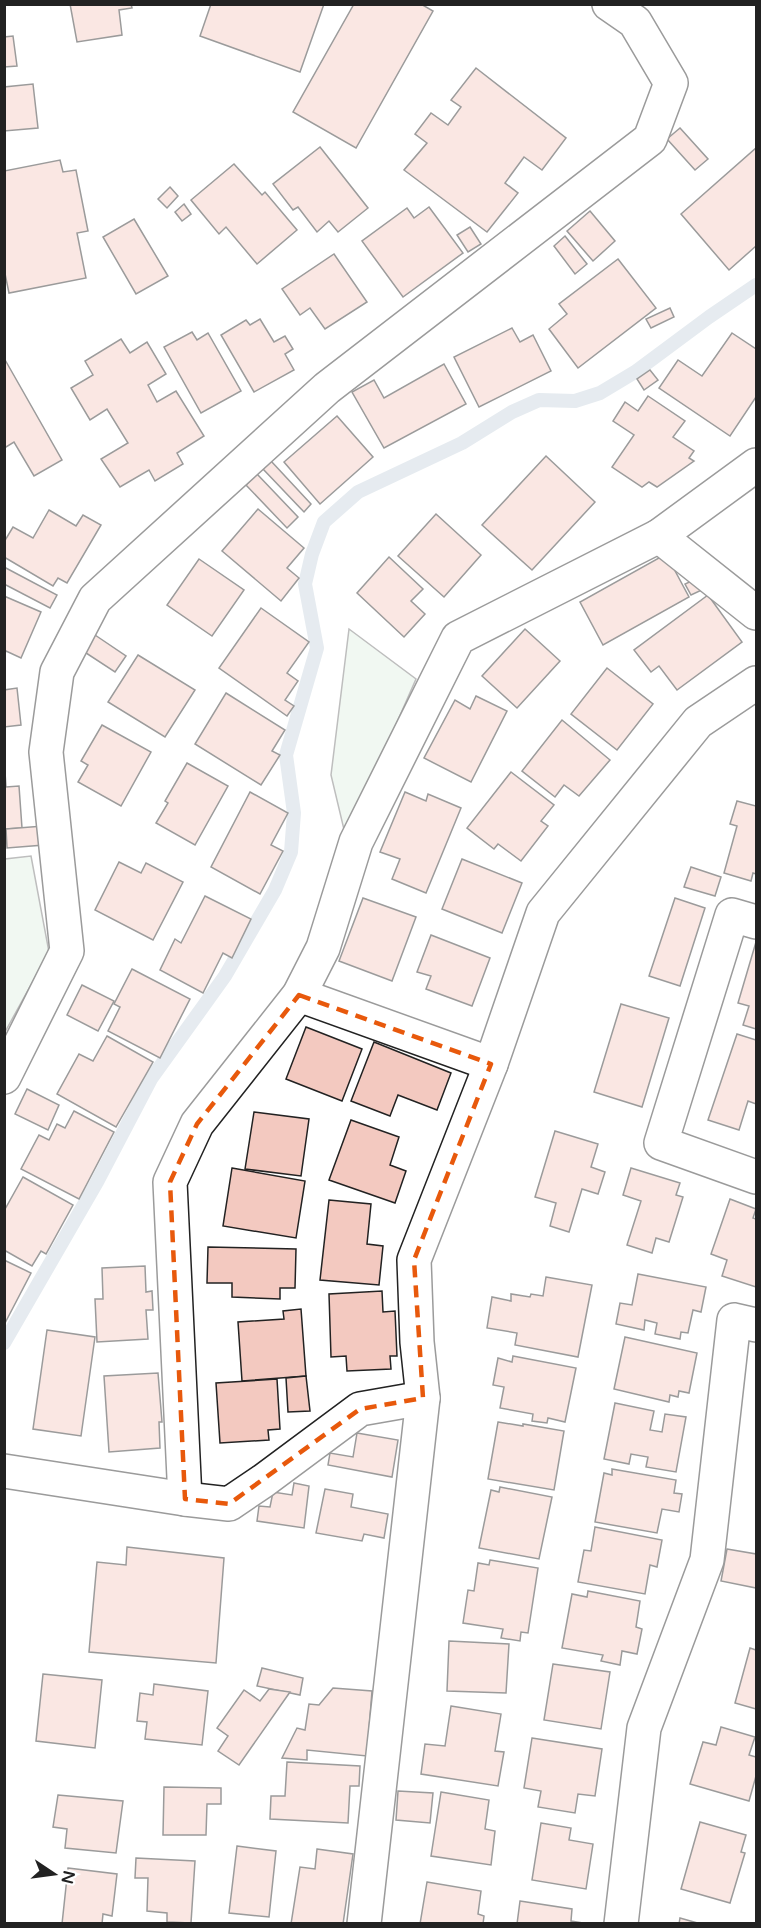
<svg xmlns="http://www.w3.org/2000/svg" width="761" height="1928" font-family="'Varela Round',sans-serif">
<rect width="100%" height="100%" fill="#fff"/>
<!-- green -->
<g fill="#e0efe3" stroke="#6f6f6f" stroke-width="1.5">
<path d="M349,629l67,50 -70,159 -15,-63z"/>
<path d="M31,856l18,96 -44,80v-173z"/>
</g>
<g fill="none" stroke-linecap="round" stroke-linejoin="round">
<!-- stream -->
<path stroke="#c7d3dd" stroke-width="14" d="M4,1343l93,-161 54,-103 74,-103 50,-86 16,-38 3,-39 -8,-58 31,-107 -12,-64 7,-30 12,-32 34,-30 104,-49 50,-31 27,-12 36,1 25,-8 35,-21 74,-55 47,-32"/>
</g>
<!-- building -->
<g fill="#f3c9c0" stroke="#222" stroke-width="1.5">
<path d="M70,4h61l1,4 -13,2 3,25 -45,7z"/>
<path d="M211,4h113l-24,68 -100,-36z"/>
<path d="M354,4h67l12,7 -77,137 -63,-36z"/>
<path d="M13,36l4,30 -13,1v-30z"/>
<path d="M476,68l90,70 -24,32 -18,-13 -19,26 13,10 -31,39 -83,-62 23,-27 -12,-9 16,-21 17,12 13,-18 -10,-7z"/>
<path d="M33,84l5,44 -34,3v-44z"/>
<path d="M680,128l28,31 -13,11 -28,-31z"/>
<path d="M320,147l48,61 -30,24 -9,-11 -12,11 -19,-25 -5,3 -20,-26z"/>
<path d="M756,148v98l-27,24 -48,-56z"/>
<path d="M60,160l3,12 13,-2 12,61 -11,2 9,45 -77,15 -5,-24v-98z"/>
<path d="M234,164l28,31 3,-3 32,38 -40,34 -31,-37 -7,7 -28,-34z"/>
<path d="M170,187l8,9 -11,12 -9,-9z"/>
<path d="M184,204l7,10 -9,7 -7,-9z"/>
<path d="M429,207l34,46 -60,44 -41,-56 45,-33 7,10z"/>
<path d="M590,211l25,30 -22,20 -26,-30z"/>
<path d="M134,219l34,57 -32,18 -33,-57z"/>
<path d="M470,227l11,17 -13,8 -11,-17z"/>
<path d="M565,236l22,28 -12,10 -21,-28z"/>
<path d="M334,254l33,48 -42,27 -15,-21 -10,7 -18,-26z"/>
<path d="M618,259l38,49 -78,60 -29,-39 18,-15 -8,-10z"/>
<path d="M670,308l4,9 -23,11 -5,-9z"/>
<path d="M260,319l14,23 11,-6 8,13 -8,5 9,16 -40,22 -33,-57 25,-15 4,5z"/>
<path d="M512,328l8,14 13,-7 18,36 -72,36 -25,-50z"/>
<path d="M192,332l5,8 11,-7 33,58 -40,22 -37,-66z"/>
<path d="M732,333l24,16v48l-26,39 -71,-48 19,-28 24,16z"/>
<path d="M121,339l9,14 17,-11 19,32 -18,11 9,17 19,-11 28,45 -27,17 6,11 -28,17 -6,-11 -29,17 -19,-28 27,-16 -21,-34 -17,11 -19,-32 22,-13 -8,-14z"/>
<path d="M4,358l58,102 -28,16 -20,-34 -8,5 -2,-2z"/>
<path d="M444,364l22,40 -82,44 -32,-56 22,-12 10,18z"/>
<path d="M650,370l8,10 -14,10 -7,-11z"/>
<path d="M648,396l37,25 -12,16 21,14 -5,7 5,3 -37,26 -8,-5 -7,5 -30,-20 22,-32 -21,-14 12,-19 13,9z"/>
<path d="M337,416l36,41 -53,47 -36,-42z"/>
<path d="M546,456l49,46 -63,68 -50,-45z"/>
<path d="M271,461l40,43 -7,8 -41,-43z"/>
<path d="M257,474l41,43 -11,11 -41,-43z"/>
<path d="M258,509l46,39 -17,20 12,10 -18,23 -59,-50z"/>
<path d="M49,510l27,16 7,-11 18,10 -34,58 -9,-5 -5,8 -49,-29v-15l9,-15 20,11z"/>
<path d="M436,514l45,41 -37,42 -46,-41z"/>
<path d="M666,554l23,43 -86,48 -23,-43z"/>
<path d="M389,557l34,32 -12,12 14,13 -21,23 -47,-44z"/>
<path d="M199,559l45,31 -32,46 -45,-31z"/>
<path d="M4,567l53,28 -7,13 -46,-24z"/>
<path d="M698,578l6,11 -13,6 -6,-11z"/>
<path d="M708,595l34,47 -65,48 -18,-24 -8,6 -17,-22z"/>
<path d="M4,596l37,16 -20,46 -15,-7 -2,3z"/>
<path d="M261,608l48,34 -22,31 11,8 -13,19 9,6 -7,10 -68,-48z"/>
<path d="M525,629l35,32 -43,47 -35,-32z"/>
<path d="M95,635l31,21 -11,16 -32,-21z"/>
<path d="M138,655l57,35 -30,47 -57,-35z"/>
<path d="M607,668l46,36 -36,46 -46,-36z"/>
<path d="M17,688l4,37 -17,2v-37z"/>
<path d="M226,693l59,37 -13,21 8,4 -19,30 -66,-41z"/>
<path d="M476,696l31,15 -36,71 -47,-24 31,-58 15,9z"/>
<path d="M562,720l48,40 -31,36 -15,-11 -9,12 -33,-26z"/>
<path d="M102,725l49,27 -30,54 -43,-24 10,-17 -7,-4z"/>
<path d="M187,763l41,23 -33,59 -39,-22 12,-20 -3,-2z"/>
<path d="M5,772l1,15 13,-1 3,42 -16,1v9h-2z"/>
<path d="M511,772l43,33 -13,16 7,5 -27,35 -23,-17 -4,5 -27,-21z"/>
<path d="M250,792l38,21 -17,32 12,6 -23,43 -49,-27z"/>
<path d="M405,792l21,9 2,-7 33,14 -35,85 -34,-14 8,-20 -20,-7z"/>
<path d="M737,801l19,5v68l-3,-1 -2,8 -27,-8 13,-47 -7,-2z"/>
<path d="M43,826l1,19 -37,3 -1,-19z"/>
<path d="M462,859l60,24 -20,50 -60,-24z"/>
<path d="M119,862l22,11 5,-10 37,19 -30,58 -58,-30z"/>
<path d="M691,867l30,10 -6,19 -31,-9z"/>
<path d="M205,896l46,23 -19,39 -9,-5 -20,40 -43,-23 15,-31 6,4z"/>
<path d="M363,898l53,19 -24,64 -53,-20z"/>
<path d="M675,898l30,10 -25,78 -31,-10z"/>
<path d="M431,935l59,23 -18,48 -46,-17 5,-13 -14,-4z"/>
<path d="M756,942v87l-13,-4 6,-19 -11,-3z"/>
<path d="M132,969l58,30 -30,59 -52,-27 12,-24 -6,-3z"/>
<path d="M82,985l32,16 -16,30 -31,-16z"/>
<path d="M621,1004l48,14 -27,89 -48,-15z"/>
<path d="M306,1027l56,22 -20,52 -56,-22z"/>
<path d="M737,1034l19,6v64l-8,-3 -9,29 -31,-10z"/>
<path d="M107,1036l46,26 -37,65 -59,-33 22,-40 14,7z"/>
<path d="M374,1042l77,31 -14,37 -39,-15 -8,21 -39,-15z"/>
<path d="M27,1089l32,16 -11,25 -33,-16z"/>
<path d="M74,1111l40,21 -35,67 -58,-30 18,-34 10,5 8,-16 8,4z"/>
<path d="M254,1112l55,7 -8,57 -56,-7z"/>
<path d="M351,1120l48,17 -9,28 16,6 -11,32 -66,-23z"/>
<path d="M555,1131l43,13 -7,23 14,5 -7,22 -16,-5 -13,43 -19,-6 6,-23 -21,-6z"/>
<path d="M232,1168l73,13 -9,57 -73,-12z"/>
<path d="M631,1168l49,15 -4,12 7,2 -14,45 -13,-4 -4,15 -25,-8 14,-44 -18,-6z"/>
<path d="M23,1177l50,28 -27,49 -5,-3 -9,15 -28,-16v-39z"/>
<path d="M730,1199l26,10 -3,9 3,1v68l-34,-11 5,-16 -16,-6z"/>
<path d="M329,1200l42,4 -4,40 16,2 -4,39 -59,-5z"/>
<path d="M208,1247l88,2 -1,39h-15v11l-48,-2v-14h-25z"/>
<path d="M4,1260l27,13 -27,52z"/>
<path d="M145,1266l1,26 6,-1 1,19h-7l2,29 -51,3 -2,-43h8l-1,-31z"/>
<path d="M638,1274l68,13 -5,25 -8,-2 -5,23 -7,-1 -1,7 -25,-5 2,-11 -12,-3 -1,10 -28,-6 4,-21 12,2z"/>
<path d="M546,1277l46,8 -14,72 -63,-12 2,-12 -30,-5 5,-31 19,4v-7l19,3 1,-3 12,2z"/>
<path d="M382,1291l1,21 12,-1 2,45h-7l1,13 -44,2 -1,-15 -15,1 -2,-63z"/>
<path d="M301,1309l5,67 -64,5 -4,-59 46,-3 -1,-8z"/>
<path d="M47,1330l48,7 -14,99 -48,-7z"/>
<path d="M625,1337l72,16 -8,40 -10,-2 -1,6 -8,-2 -1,7 -55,-13z"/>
<path d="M513,1356l63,12 -11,54 -17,-4 -1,5 -15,-2 1,-7 -33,-6 4,-21 -11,-2 5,-27 14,4z"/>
<path d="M158,1373l4,49h-3l1,26 -51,4 -5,-76z"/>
<path d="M306,1376l4,35 -22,1 -2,-34z"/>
<path d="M277,1379l3,50 -12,1 1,10 -49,3 -4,-60z"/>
<path d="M615,1403l39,8 -4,19 12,2 3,-18 21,3 -10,55 -30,-5 2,-10 -17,-3 -2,10 -25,-5z"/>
<path d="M498,1422l25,4v-2l41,7 -10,59 -66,-11z"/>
<path d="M357,1433l41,7 -6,37 -64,-12 2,-12 23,4z"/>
<path d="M612,1469l64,11 -2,13 8,1 -3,18 -17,-3 -5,24 -62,-11 9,-49 8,2z"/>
<path d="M294,1483l15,3 -5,42 -47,-7 2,-15 11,1 3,-15 19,3z"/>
<path d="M500,1487l52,10 -13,62 -60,-11 12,-58 8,2z"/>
<path d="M325,1489l28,5 -2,13 37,7 -4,24 -20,-4 -2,7 -46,-8z"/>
<path d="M595,1527l67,13 -5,27 -7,-2 -5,29 -67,-12 6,-32 7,1z"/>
<path d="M127,1547l97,11 -8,105 -127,-11 8,-90 29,3z"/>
<path d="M727,1549l29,5v34l-35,-7z"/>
<path d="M490,1560l48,8 -10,65 -7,-1 -1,9 -19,-3 2,-9 -40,-6 5,-33 6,1 4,-28 11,2z"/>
<path d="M588,1591l52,10 -4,26 6,2 -5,25 -15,-3 -2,14 -19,-4 2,-6 -41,-7 10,-54 15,3z"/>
<path d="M449,1641l60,3 -3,49 -59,-2z"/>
<path d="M750,1648l6,2v59l-21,-6z"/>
<path d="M553,1664l57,8 -9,57 -57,-9z"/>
<path d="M262,1668l41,10 -3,17 -43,-9z"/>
<path d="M43,1674l59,6 -7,68 -59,-7z"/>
<path d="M154,1684l54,7 -6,54 -57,-6 2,-17 -10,-1 3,-28 13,2z"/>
<path d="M333,1688l39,3 -5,65 -60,-6v10l-25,-2 15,-30 8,2 4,-26 10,1z"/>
<path d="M269,1689l21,3 -51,73 -21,-14 10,-15 -11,-8 27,-38 16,11z"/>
<path d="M451,1706l50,8 -6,37 9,1 -6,34 -77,-12 4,-30 20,2z"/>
<path d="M721,1727l34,10 -6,18 7,2v19l-7,25 -59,-17 13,-42 13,3z"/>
<path d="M532,1738l70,11 -7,47 -17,-2 -3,19 -37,-6 3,-16 -17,-3z"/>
<path d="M287,1762l73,4 -1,20h-9l-2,37 -78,-4 1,-23h14z"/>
<path d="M164,1787l57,1v16h-14l-1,31h-43z"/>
<path d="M398,1791l35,2 -3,30 -34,-3z"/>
<path d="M441,1792l48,8 -4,29 10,2 -4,34 -60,-9z"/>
<path d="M58,1795l65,6 -7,52 -51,-5 2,-19 -14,-2z"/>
<path d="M700,1822l46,13 -5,17 4,1 -15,50 -49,-14z"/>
<path d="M541,1823l30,5 -2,12 24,4 -7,45 -54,-9z"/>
<path d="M237,1846l39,5 -7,66 -40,-4z"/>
<path d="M317,1849l36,5 -10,70h-52l9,-57 15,2z"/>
<path d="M136,1858l59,3 -4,62 -24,-1v-9l-20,-2 1,-33h-13z"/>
<path d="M68,1868l49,6 -5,42 -9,-2 -1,10h-40z"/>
<path d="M427,1882l54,9 -3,23 6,2 -1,8h-63z"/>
<path d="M520,1901l52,8 -1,12 18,3h-72z"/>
<path d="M680,1918l21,6h-22z"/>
</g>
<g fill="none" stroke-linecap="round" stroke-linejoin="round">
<defs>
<g id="street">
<path d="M659,536l97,77"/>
<path d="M756,922l-24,-7 -71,228 95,34"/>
<path d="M299,995l192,69"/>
<path d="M4,1077l63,-126 -21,-199 11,-80 38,-73 232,-211 323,-249 21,-56 -36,-61 -26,-18"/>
<path d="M4,1471l181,28 44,5 34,-23 97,-72 63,-11"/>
<path d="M185,1499l-15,-317 27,-58 102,-129 24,-47 33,-106 102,-204 201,-102 97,-71"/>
<path d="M364,1924l59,-526 -6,-56 -3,-82 77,-196 52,-151 155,-191 58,-39"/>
<path d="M621,1924l23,-196 63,-168 27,-240 22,5"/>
</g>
</defs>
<!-- street casing -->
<use href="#street" stroke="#222" stroke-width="36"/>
<!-- street -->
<use href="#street" stroke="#fff" stroke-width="33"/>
</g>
<!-- marked area -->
<path d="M0 0H761V1928H0ZM299,995l192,69 -77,196 9,138 -63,11 -131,95 -44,-5 -15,-317 27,-58z" fill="#fff" fill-opacity=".55" fill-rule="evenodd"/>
<path fill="none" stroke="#e8590c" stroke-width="4.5" stroke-dasharray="12 8" stroke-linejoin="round" d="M299,995l192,69 -77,196 9,138 -63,11 -131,95 -44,-5 -15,-317 27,-58z"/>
<!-- border -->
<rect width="761" height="1928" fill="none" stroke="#222222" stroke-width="12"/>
<!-- north arrow -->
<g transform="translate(54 1874) rotate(103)" stroke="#ffffff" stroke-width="4.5" paint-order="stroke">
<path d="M0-4.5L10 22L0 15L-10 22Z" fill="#222222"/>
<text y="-9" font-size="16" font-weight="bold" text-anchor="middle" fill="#222222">N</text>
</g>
</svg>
